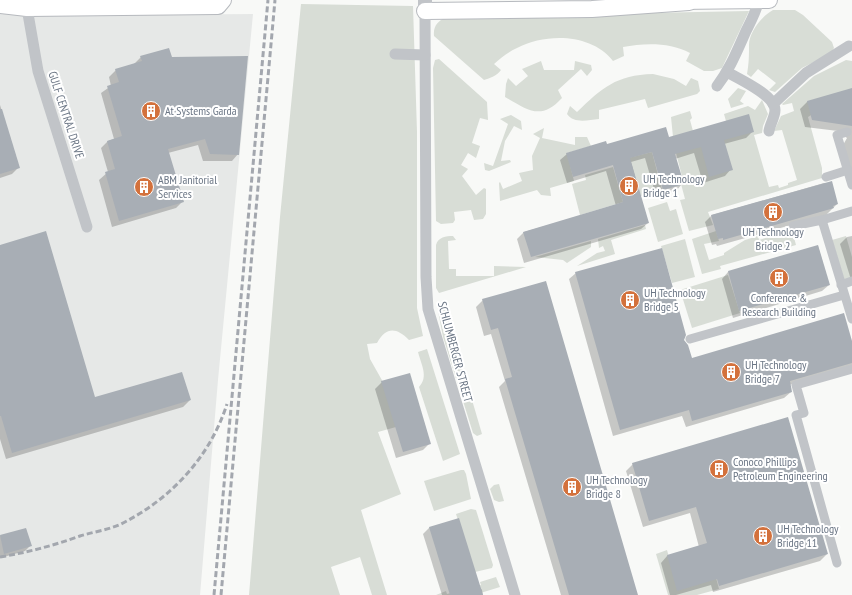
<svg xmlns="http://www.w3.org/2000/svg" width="852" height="595" font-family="'PT Sans Narrow',sans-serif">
<rect width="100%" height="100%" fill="#f8f9f7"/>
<!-- built -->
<path fill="#e6e8e7" d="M0,10l126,5 127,-1 -35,366 -18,215h-200z"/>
<!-- green -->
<g fill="#d8ddd6">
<path d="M301,4l112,2 4,126v176l6,28 -14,4c-13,-13 -23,-13 -32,3l-10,1 3,15 13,23 13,45 -18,5 23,62 -40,16 26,85h-15l-12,-38 -29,10 9,28h-91l31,-378z"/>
<path d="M773,10h22l8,5 29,27 2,6 -4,6 -28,14 -27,24 -6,-2 7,-7 -18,-14 -7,8 -4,-3c2,-11 2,-19 2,-29 0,-13 13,-29 24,-35z"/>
<path d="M749,11l-27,57 -9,3h-9l-18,-10 4,-8c-20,-11 -46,-10 -67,-6l1,9 -11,5c-22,-28 -67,-28 -96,-13 -9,4 -16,10 -23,16l7,6c-4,6 -11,8 -17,10l-50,-44c-1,-10 4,-15 12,-19z"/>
<path d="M439,59l48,43 1,18 -8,-2 -8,25 8,3 -4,12 -8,-5 -7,12 7,4 -6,7 14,19 8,-7 2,1v25l-3,5 -9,1 -3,-10 -17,2 1,8 -2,3 -12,1 -5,-3 -3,-153 2,-8z"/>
<path d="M846,60l6,1v28l-44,28 14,51v10l-114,34 5,13 -24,6 -9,-31 5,-1 -4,-15h3l-8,-31 47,-14 3,-18 -2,-7 24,-8 7,4 7,-10 6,14 -5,12 -1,7 -8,2 15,52 9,-2 1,3 9,-3v-2l9,-3 -15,-50 -8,1 7,-15 13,-5 -2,-8 -9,2 -1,-1 32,-28z"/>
<path d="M541,61l3,9h30l1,-9 16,4 1,5 -5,6 -6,-7 -23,21 4,8c-21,23 -34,12 -57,-1l1,-13 2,-6 8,8 12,-10 -6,-7z"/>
<path d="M653,74l21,5 12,7 5,-8 7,3 2,10 -3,3 -49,14 -3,-9 -46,11v9c-11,1 -25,5 -32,-5l3,-8 7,6c25,-24 39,-37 76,-38z"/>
<path d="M738,88l8,3 -6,10 4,3 -13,4 -3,-9z"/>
<path d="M690,111l2,7 -2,2 3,11 -20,6 -2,-20z"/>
<path d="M511,115l10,6 1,9 -8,-4 -9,15 -4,20 9,-1 1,2 -22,9 -4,-1 -1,-7 9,3 15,-42 -8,-5z"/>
<path d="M544,128l-2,10 33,7v-8h12l4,9 -24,7 7,28 -24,7 1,8 -10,-1 -4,-5 -37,11 -1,-18 1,-1 3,7 19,-8 -3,-8 14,-3 -1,-14 8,-18 -7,-4z"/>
<path d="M652,152l10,38 7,-1 2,6 -12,4 -2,-7 -16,4 -13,-38z"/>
<path d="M613,167l10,35 -43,13 -8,-31 14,-4 -1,-5z"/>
<path d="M667,202l3,9 6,-2 7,25 -25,8 -10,-34z"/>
<path d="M645,225l1,4 -35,11 4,14 -38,12 20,-13 8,-2 -2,-5 -4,2 -1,-9z"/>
<path d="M792,230l4,15 -76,21 1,3 -19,5 -10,-35 24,-8 3,10 -15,3 5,16 15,-5v-2l21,-13 13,-4 1,4z"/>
<path d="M453,236l3,4 -8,1 1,28h7v7h38v-10l32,1 -87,26 -3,-5v-43c2,-8 10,-9 17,-9z"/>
<path d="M846,236l6,21v23l-7,2 -13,-42z"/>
<path d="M685,239l10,38 -23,6 -11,-37z"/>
<path d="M591,241v6l-24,16 -4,-3 -28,-3z"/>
<path d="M728,275l12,38 -48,15 -12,-38z"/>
<path d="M445,308l37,126 -5,2 -4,-3 -30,-96 -5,-26z"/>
<path d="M427,349l33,105 -17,7 -24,-74c10,-10 2,-23 -1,-35z"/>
<path d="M461,470h3l2,4 5,25 -37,12 -10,-30z"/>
<path d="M499,484l5,17 -5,1 -5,-2 -4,-11 4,-4z"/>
<path d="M471,509l5,1 17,55 -1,3 -17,4 -19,-58z"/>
<path d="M707,544l12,45 -22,6h-29l-12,-41 11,-4 11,40z"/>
<path d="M496,577l4,10 -26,8h-38l10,-4 1,3 34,-9 -1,-3z"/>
</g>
<!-- shadow -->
<g fill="#0003">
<path d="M141,57l30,1 67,96 -6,7h-29l-5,-16 -30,8 14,49 -6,6 -64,19 -13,-47 9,-8 -7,-24 7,-7 6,-2 -13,-46 10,-7 -2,-9 7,-7 18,-6z"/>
<path d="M852,89v88l-9,-32 4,-7 -9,-7 -33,-4 -5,-18 7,-7z"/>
<path d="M0,105l19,62 -7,7 -12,4z"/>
<path d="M753,131l-7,7 -22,6 7,25 -6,7 -22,7 -9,-30 -19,6 7,25 -6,7 -20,5 -11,-38 -14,4 17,61 -7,6 -117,34 -7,-24 7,-7 92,-26 -10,-35 -39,12 -7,-23 7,-6 40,-9z"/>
<path d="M824,183h7l6,21 -11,11 -109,31 -1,-2 -4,1 -7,-23 7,-7z"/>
<path d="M852,236v47l-12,-39 7,-7z"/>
<path d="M0,246l94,153 96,1 -7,7 -177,52 -6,-20z"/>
<path d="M818,246l11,39 -7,6 -89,27 -11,-39 6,-7z"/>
<path d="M576,273l107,68 8,18 161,-15v21l-63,20 2,7 -7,6 -98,29 -4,-11 -69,20 -44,-157z"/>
<path d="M545,282l92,313h-76l-62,-208 6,-6 -14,-47 -7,2 -8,-29 7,-7z"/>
<path d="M382,382l48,61 -7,7 -27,8 -21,-69z"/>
<path d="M633,464l194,90 -7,7 -107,31 -2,-7 -35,10h-6l-9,-32 6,-7 32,-9 -9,-34 -47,14 -17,-56z"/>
<path d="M430,527l52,63 1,5h-41l-19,-61z"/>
<path d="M26,529l4,17 -5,5 -25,7v-22z"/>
</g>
<!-- building -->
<g fill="#a8aeb5">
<path d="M169,48l3,9 76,-1 -9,99 -29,-1 -5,-15 -37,10 16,53 -65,19 -14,-49 10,-3 -8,-28 15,-5 -15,-50 12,-4 -4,-13 27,-8 -2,-5z"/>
<path d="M852,88v38l-40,-6 -5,-19z"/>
<path d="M0,109h2l18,59 -20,6z"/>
<path d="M749,114l5,18 -30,8 9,30 -24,7 -8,-30 -26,7 9,30 -21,6 -11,-38 -22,6 19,65 -118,34 -8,-25 100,-30 -10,-37 -40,12 -7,-24 40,-12 1,3 59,-17 3,10z"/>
<path d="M832,181l6,23 -5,2 1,2 -111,32v-2l-5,1 -7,-24z"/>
<path d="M46,231l49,166 87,-25 9,28 -179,53 -11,-37h-1v-171z"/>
<path d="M818,245l12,40 -91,26 -11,-40z"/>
<path d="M662,248l24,87 -2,5 4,5 4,13 152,-45 8,28v22l-62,18 2,11 -100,29 -3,-11 -69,20 -45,-158z"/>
<path d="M546,281l92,314h-69l-64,-216 7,-2 -14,-49 -7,2 -9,-31z"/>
<path d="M410,373l21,71 -28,8 -22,-71z"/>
<path d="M788,417l40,137 -109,32 -2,-7 -40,12 -10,-36 40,-12 -11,-36 -47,14 -17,-58z"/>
<path d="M459,518l24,77h-33l-21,-68z"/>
<path d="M26,528l6,18 -28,8 -4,-19z"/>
</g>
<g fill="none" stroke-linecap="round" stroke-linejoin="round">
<defs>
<g id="secondary">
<path d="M678,1l91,-1"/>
<path d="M0,5l27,3 191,-2 5,-6"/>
<path d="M425,11l167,-2 97,-7"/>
</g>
</defs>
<!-- secondary casing -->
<use href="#secondary" stroke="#b6b9be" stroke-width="18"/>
<!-- pedestrian -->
<g stroke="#c1c4c8" stroke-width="9">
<path d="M847,132l-10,3 15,50"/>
<path d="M826,177l22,-7"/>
<path d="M822,220l30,-9"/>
<path d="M793,226l29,-6 30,99"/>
<path d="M841,285l11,-4"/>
<path d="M690,339l154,-44"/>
<path d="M837,563l-41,-148 8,-2 -8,-28 56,-16"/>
</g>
<!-- minor -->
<g stroke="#c1c4c8" stroke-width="11">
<path d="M27,8l11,63 49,156"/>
<path d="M425,11l1,266 2,32 87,286"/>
<path d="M395,54l30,1"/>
<path d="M727,72c12,7 48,23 48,38 0,7 -5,14 -6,21"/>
<path d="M717,86c13,-17 20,-35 29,-55 5,-10 10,-19 13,-31"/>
<path d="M773,104l33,-31 43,-27"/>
</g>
<!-- tertiary -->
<path stroke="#c1c4c8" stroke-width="14" d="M425,0v11"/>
<!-- secondary -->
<use href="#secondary" stroke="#fff" stroke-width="16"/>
<!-- rail -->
<g stroke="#a3a7ae" stroke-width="3" stroke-dasharray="6 3" stroke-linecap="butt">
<path d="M0,557c29,-5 52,-11 80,-21 13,-4 28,-6 41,-12 50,-25 89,-67 106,-120"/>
<path d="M214,595l54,-595"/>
<path d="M221,595l54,-595"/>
</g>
</g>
<!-- icons -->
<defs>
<symbol id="building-disc" viewBox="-11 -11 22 22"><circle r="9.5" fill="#d3713c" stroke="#fff"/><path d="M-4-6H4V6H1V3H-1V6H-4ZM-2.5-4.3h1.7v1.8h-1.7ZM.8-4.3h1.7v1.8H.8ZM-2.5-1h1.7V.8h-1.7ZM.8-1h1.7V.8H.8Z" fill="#fff"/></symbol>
</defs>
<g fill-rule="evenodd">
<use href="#building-disc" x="140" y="100" width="22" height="22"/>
<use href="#building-disc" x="618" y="175" width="22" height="22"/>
<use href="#building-disc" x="133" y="176" width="22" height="22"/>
<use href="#building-disc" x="762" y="201" width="22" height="22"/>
<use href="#building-disc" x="768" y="267" width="22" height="22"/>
<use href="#building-disc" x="619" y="289" width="22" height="22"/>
<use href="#building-disc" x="720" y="361" width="22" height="22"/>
<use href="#building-disc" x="708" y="458" width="22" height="22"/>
<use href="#building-disc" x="561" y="476" width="22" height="22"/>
<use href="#building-disc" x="752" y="525" width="22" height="22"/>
</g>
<g text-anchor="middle" stroke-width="4" stroke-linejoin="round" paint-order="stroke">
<!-- poi labels -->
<g font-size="12" fill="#6b7685" stroke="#fff" text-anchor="start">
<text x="165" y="115">At Systems Garda</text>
<text x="643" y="183">UH Technology<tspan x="643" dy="14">Bridge 1</tspan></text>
<text x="158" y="184">ABM Janitorial<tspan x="158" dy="14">Services</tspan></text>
<text x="773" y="236" text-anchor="middle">UH Technology<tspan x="773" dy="14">Bridge 2</tspan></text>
<text x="644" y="297">UH Technology<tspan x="644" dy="14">Bridge 5</tspan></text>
<text x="779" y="302" text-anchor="middle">Conference &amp;<tspan x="779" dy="14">Research Building</tspan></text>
<text x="745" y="369">UH Technology<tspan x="745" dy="14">Bridge 7</tspan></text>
<text x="733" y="466">Conoco Phillips<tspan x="733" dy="14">Petroleum Engineering</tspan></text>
<text x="586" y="484">UH Technology<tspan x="586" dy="14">Bridge 8</tspan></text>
<text x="777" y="533">UH Technology<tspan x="777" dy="14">Bridge 11</tspan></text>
</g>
<!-- street labels -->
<g font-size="12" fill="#6b7685" stroke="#fff">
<text transform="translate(66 115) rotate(72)" y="4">GULF CENTRAL DRIVE</text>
<text transform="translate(455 352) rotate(75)" y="4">SCHLUMBERGER STREET</text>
</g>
</g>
</svg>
